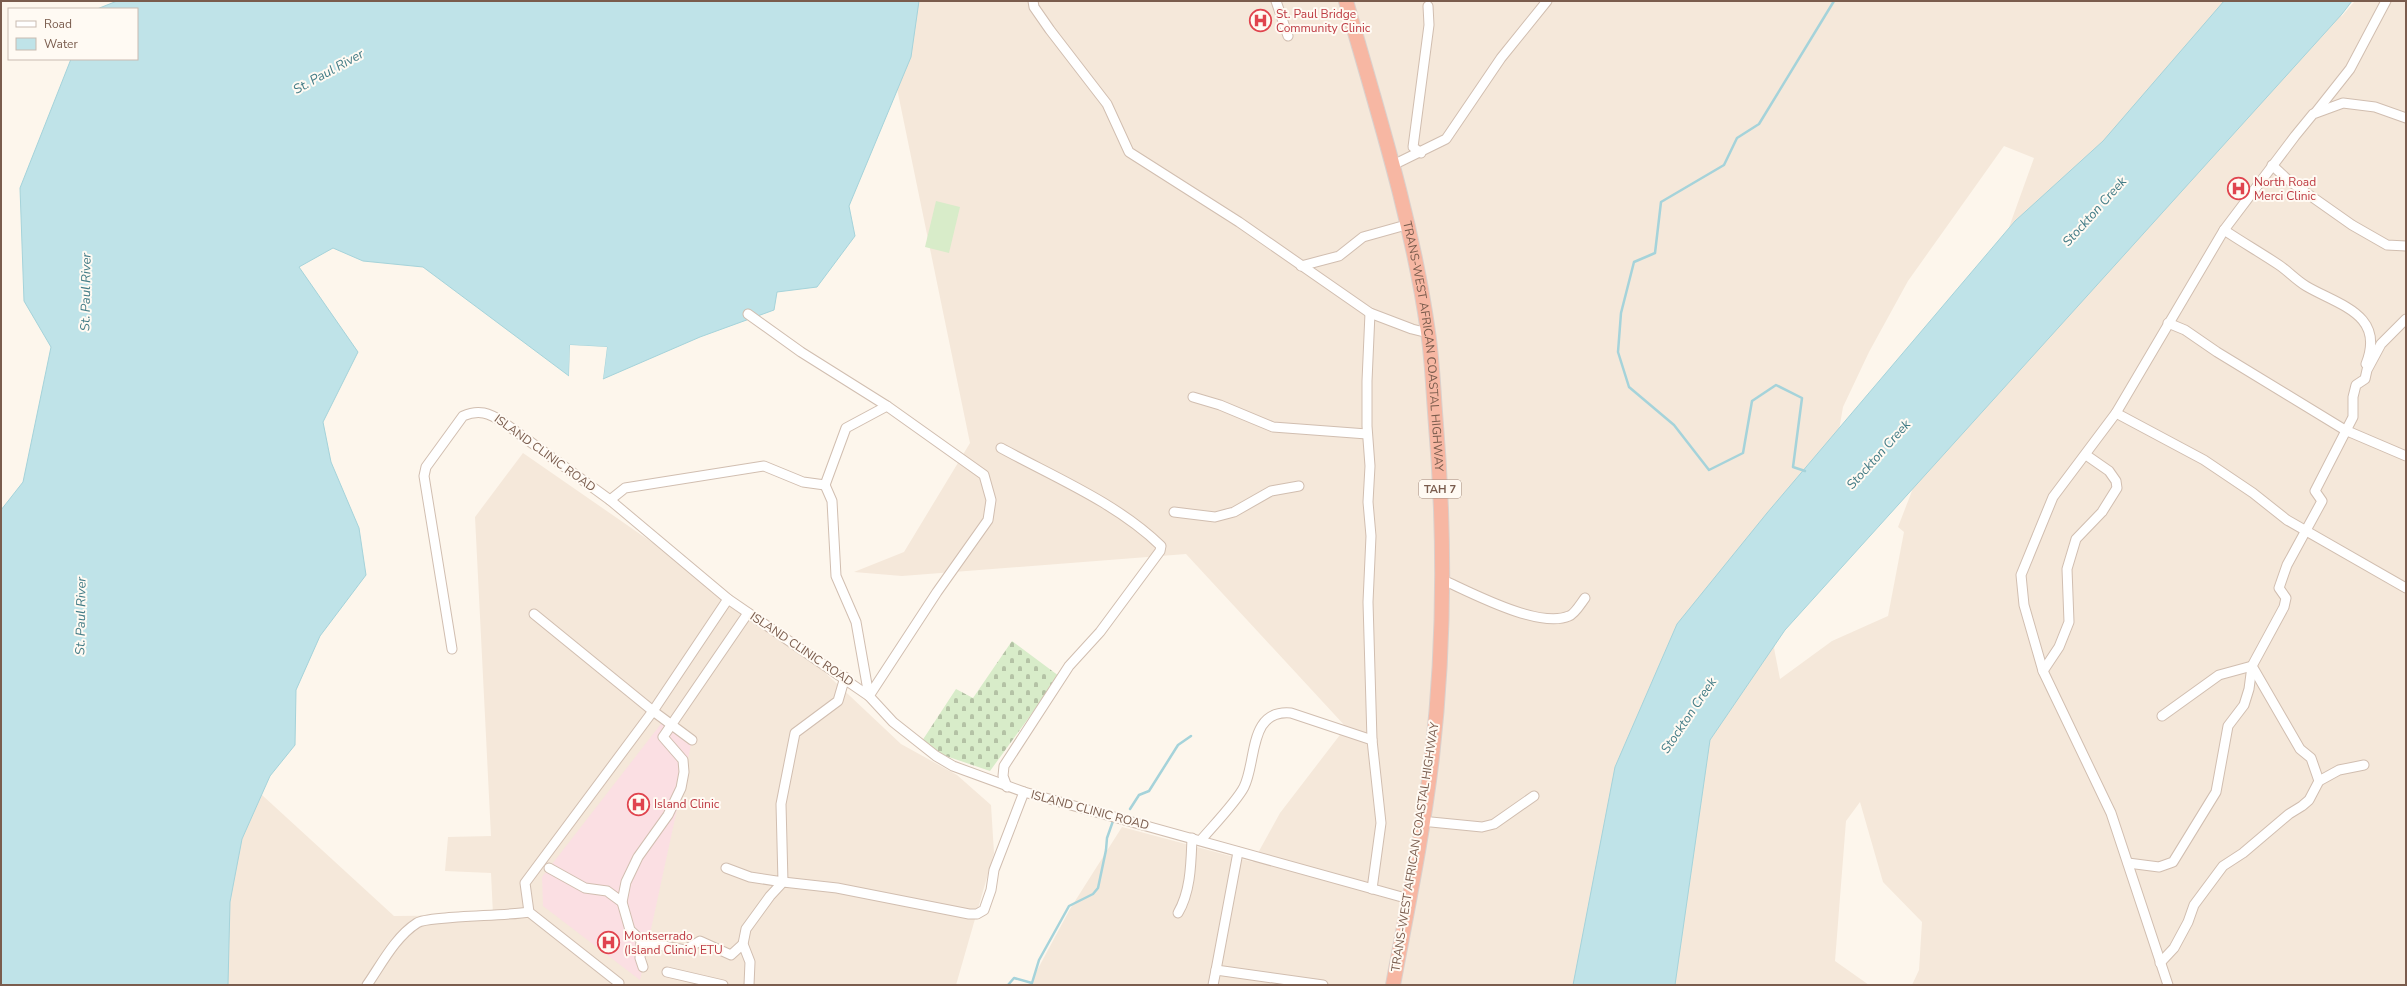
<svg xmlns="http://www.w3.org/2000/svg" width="2407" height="986" font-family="'Nunito Sans',sans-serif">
<defs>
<pattern id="cemetery-stones" width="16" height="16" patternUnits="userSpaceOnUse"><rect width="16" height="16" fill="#d8ecc9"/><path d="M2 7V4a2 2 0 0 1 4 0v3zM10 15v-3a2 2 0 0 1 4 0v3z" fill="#b4c2a5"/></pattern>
</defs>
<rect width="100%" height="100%" fill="#fdf6ec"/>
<!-- residential -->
<g fill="#f5e8da" fill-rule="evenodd">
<path d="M879,1h1466l-4,16 14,-16h51v984h-494l7,-15 3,-48 -39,-40 -23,-80 -14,19 -11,140 34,24h-836l1,-9 36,-67 52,-82 131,35 27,-49 66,-86 -160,-173 -284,22 -48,-4 50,-20 66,-109zM2004,146l30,12 -93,258 -43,111 6,5 -16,84 -56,25 -52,38 -6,-31 51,-136 18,-105 26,-55 39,-71z"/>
<path d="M523,453l260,180 118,111 56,31 34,30 3,48 -38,132h-738l26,-199 18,9 132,121 99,-1 -2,-42 -46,-2 3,-34 43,-1 -16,-319z"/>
</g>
<!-- medical -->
<path fill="#fbdfe3" d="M664,720l28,20 -52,240 -97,-74 -1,-29z"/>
<!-- cemetery -->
<path fill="url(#cemetery-stones)" d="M1012,641l47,35 -69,95 -53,-18 -15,-12 34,-52 17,9z"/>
<!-- garden -->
<path fill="#d8ecc9" d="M936,201l24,6 -11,46 -24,-6z"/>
<!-- water -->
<g fill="#bfe3e8" stroke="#a5d3da">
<path d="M117,1h802l-8,56 -62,149 6,30 -38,51 -40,5 -3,18 -74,27 -97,42 4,-32 -37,-2 -1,31 -146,-109 -60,-6 -30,-13 -34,19 59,85 -35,70 8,40 28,66 7,47 -46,61 -24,54 -1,55 -25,31 -28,63 -12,63 -2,83h-227v-475l22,-28 28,-135 -27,-46 -4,-113 51,-129h66v-50h-40z"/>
<path d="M2224,1h128l-10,13 -557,616 -75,110 -35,245h-102l42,-218 62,-143 90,-111 248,-292 88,-80z"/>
</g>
<!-- pier -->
<path fill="#fdf6ec" d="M570,345l37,2 -4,32 -2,-1 4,-29 -33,-2 -1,29h-2z"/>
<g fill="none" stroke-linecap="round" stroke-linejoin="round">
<!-- stream -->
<g stroke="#a5d3da" stroke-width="2.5">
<path d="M1805,471l-12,-4 9,-69 -26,-13 -24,16 -9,52 -34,17 -35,-45 -45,-38 -11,-35 3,-39 13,-51 21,-9 6,-51 63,-37 13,-27 22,-14 75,-123"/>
<path d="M1130,809l9,-14 10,-4 29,-46 13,-9"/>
<path d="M1008,985l6,-7 18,5 7,-23 30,-54 24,-12 5,-6 8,-38 1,-12 6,-17"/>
</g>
<defs>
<g id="minor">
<path d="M1033,1l1,6 16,23 57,74 22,48 110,70 131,91 42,16 16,4"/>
<path d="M1276,1l12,35"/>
<path d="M2316,112l34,-43 36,-68"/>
<path d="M1421,153l-8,-6 16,-122 -1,-19"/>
<path d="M1393,165l53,-26 55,-81 46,-57"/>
<path d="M2272,165l16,15 64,45 35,20 19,1"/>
<path d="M2224,230c18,12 37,23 55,35 9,6 17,15 27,21 32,19 80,28 60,78"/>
<path d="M1301,266l38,-10 24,-19 43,-12"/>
<path d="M1370,313l-3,68v45l3,40 -2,36 3,34 -3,66 4,138 9,83 -9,66"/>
<path d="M748,314l53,38 86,54 97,69 7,25 -3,20 -51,72 -68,104 -13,-74 -20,-46 -4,-75 -7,-16"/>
<path d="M2168,323l17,7 32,22 128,78 61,26"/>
<path d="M1193,397l27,8 53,22 94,7"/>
<path d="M2116,413l88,47 49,33 34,27 119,68"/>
<path d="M1001,448c53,29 116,55 160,98l-1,5 -60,81 -31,34 -65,100 -1,10 4,11"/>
<path d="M610,500l15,-12 139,-22 39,16 22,3 21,-57 41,-22"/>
<path d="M1174,512l41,5 19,-5 37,-21 28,-5"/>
<path d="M1443,580c29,13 96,49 126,36 6,-2 12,-13 16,-18"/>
<path d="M534,614l119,97 39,29"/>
<path d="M452,649l-28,-173 2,-9 37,-51c16,-7 26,-3 40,6l107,78 118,99 141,97 24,26 43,34 17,10 71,26 385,107"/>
<path d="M2043,671l16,-24 10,-25 -2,-53 9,-30 26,-27 15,-24 -1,-7 -7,-10 -23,-16"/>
<path d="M2162,716l57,-41 33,-9 48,83 11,9 8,23"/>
<path d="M1421,821l61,6 12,-3 40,-28"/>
<path d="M1201,840c11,-13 36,-39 43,-53 13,-26 4,-78 47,-74l81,27"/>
<path d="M2128,863l31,4 14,-5 43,-70 12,-66 16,-21 5,-16 3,-23 32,-59 2,-9 -7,-10 8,-23 35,-64 -7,-10 38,-74v-20l3,-12 9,-6 2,-9 14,-26 25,-25"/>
<path d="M549,868l36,20 22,3 15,11"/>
<path d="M726,868l24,9 33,5 -2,-78 14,-71 43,-32 7,-24"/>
<path d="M1178,913c13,-22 13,-51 14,-75"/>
<path d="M648,943l37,7 15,-9 31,14 12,-11"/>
<path d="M2160,963l14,-15 14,-26 6,-17 29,-39 20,-13 46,-39 13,-8 7,-6 10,-19 20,-11 25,-5"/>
<path d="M643,967l-3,-9 1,-18 -11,-10 -8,-28 4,-20 12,-25 30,-42 13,-27 3,-16 -1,-12 -20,-23 85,-124"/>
<path d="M1216,970l22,-118"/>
<path d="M667,972l56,13"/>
<path d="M619,983l-90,-71 -4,-29 128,-172 75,-112"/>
<path d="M367,985c14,-20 28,-48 50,-62 11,-7 91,-7 112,-11"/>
<path d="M749,985l1,-23 -7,-18 3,-15 24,-33 13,-14 54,6 132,26h8l7,-4 7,-20 3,-20 30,-78"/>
<path d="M1213,985l3,-15 107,15"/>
<path d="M2168,985l-57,-172 -68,-142 -19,-66 -3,-30 32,-78 63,-84 108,-183 71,-94 18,-22 30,-11 32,4 31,11"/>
</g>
<g id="highway">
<path id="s1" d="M1346,1c31,109 66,218 82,331 4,26 5,53 7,80 10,115 10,231 -3,345 -9,77 -25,153 -39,228"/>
</g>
</defs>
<!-- minor casing -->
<use href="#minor" stroke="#d1beb0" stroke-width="11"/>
<!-- highway casing -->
<use href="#highway" stroke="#dad1cd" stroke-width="16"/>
<!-- minor -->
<use href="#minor" stroke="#fff" stroke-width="9"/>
<!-- highway -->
<use href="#highway" stroke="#f7b7a3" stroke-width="14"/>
</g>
<!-- icons -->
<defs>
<symbol id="hospital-ring" viewBox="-11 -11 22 22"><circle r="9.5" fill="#fffaf3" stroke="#e0444e" stroke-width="1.5"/><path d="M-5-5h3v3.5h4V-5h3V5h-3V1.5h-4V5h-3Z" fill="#e0444e"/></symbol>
</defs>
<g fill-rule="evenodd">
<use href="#hospital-ring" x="1248" y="8" width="25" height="25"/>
<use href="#hospital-ring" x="2226" y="176" width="25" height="25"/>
<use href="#hospital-ring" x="626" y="792" width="25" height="25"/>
<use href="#hospital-ring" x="596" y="930" width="25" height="25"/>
</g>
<g text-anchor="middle" stroke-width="4" stroke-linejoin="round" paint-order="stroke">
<!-- shield labels -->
<rect fill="#fffaf3" stroke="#a28b7f" stroke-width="1" x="1419" y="480" width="42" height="18" rx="3"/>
<g font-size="11" font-weight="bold" fill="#7a5c4d">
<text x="1440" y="493">TAH 7</text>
</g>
<!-- health labels -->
<g font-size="12" fill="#be3a42" stroke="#fffaf3" text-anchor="start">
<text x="1276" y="18">St. Paul Bridge<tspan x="1276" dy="14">Community Clinic</tspan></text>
<text x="2254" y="186">North Road<tspan x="2254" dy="14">Merci Clinic</tspan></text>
<text x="654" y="808">Island Clinic</text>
<text x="624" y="940">Montserrado<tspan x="624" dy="14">(Island Clinic) ETU</tspan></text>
</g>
<!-- street labels -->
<g font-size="12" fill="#7a5c4d" stroke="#fffaf3">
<text dy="4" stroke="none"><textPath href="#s1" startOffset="355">TRANS-WEST AFRICAN COASTAL HIGHWAY</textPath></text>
<text transform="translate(545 453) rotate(36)" y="4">ISLAND CLINIC ROAD</text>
<text transform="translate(802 649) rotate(34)" y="4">ISLAND CLINIC ROAD</text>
<text transform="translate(1090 810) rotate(15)" y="4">ISLAND CLINIC ROAD</text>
<text transform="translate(1415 847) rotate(-81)" y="4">TRANS-WEST AFRICAN COASTAL HIGHWAY</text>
</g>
<!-- water labels -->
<g font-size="13" font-style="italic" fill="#437c86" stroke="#fffaf3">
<text transform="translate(328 71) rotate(-29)" y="5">St. Paul River</text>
<text transform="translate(2094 211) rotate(-48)" y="5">Stockton Creek</text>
<text transform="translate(85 292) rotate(-89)" y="5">St. Paul River</text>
<text transform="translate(1878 454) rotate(-48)" y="5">Stockton Creek</text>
<text transform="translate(80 616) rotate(-89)" y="5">St. Paul River</text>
<text transform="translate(1688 715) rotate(-56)" y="5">Stockton Creek</text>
</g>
</g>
<!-- border -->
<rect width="2407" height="986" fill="none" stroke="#7a5c4d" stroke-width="4"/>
<!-- legend -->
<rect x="8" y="8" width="130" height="52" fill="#fffaf3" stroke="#cabbb1"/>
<rect x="16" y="21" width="20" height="6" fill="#ffffff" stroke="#cabbb1"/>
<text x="44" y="28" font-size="12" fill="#7a5c4d">Road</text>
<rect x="16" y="38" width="20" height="12" fill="#bfe3e8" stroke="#cabbb1"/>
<text x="44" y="48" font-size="12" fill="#7a5c4d">Water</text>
</svg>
